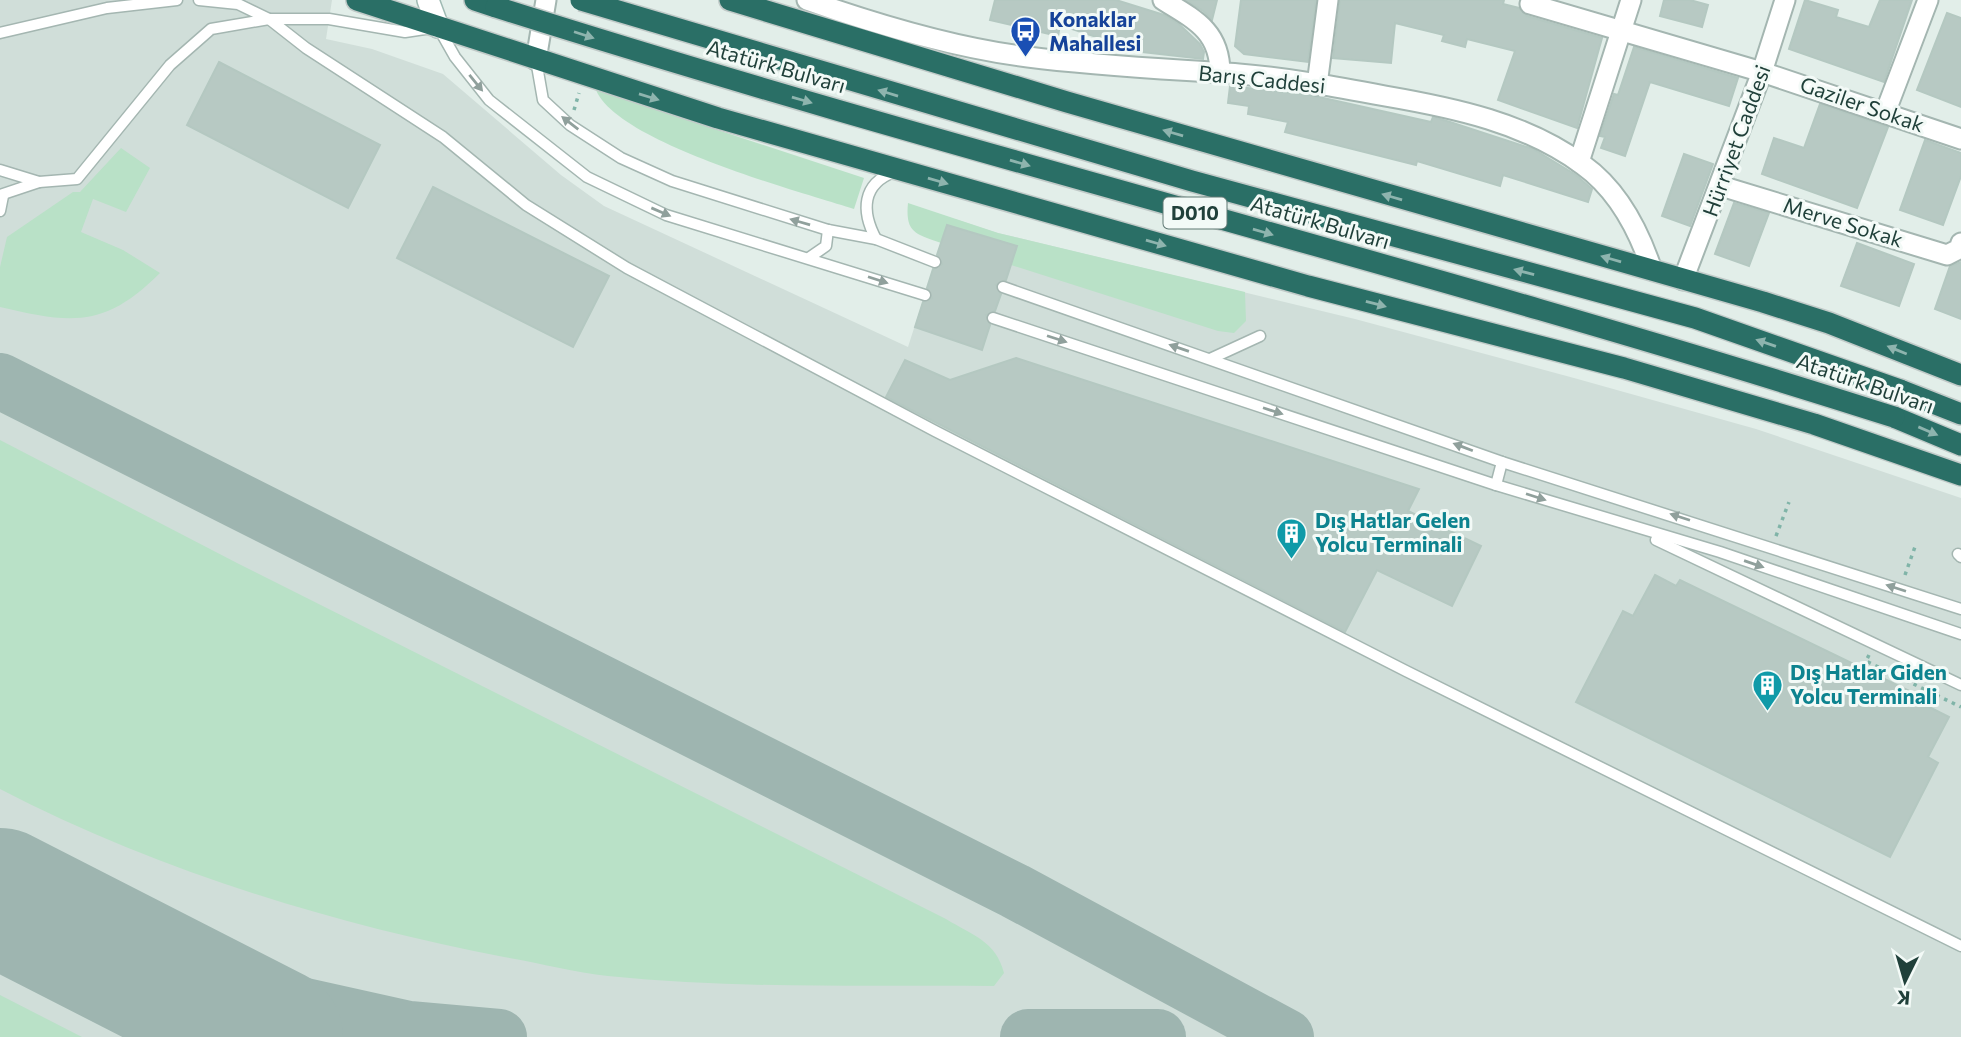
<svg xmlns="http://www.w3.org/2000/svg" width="1961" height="1037" font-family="Commissioner,sans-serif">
<rect width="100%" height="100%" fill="#e2eee9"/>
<!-- built -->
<path fill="#d0ded9" d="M0,0h332l-6,39 46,10 71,25 118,101 43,31 304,141 39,-122 8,-6 43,14 357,86 219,59 182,51 205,69v539h-1961z"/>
<!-- green -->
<g fill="#b9e1c7">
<path d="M596,90l268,88 -10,31c-56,-18 -236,-66 -258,-119z"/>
<path d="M121,148l29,20 -24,44 -33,-13 -12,33 42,18 37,23c-55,55 -88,51 -160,34v-40l7,-30 66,-45h7z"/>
<path d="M908,203l90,30 247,59 1,29 -12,12 -16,-2 -207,-66 6,-19 -70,-21 -6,18c-25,-9 -36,-10 -33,-40z"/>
<path d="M0,440l237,123 709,356c26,16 50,22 58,54l-10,13c-128,-1 -258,3 -386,-10 -34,-4 -69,-13 -104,-19 -172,-33 -348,-87 -504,-168z"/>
<path d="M0,995l82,42h-82z"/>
</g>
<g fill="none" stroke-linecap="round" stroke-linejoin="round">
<!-- taxiway -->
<g stroke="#9eb5b0" stroke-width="56">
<path d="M0,381l1015,510 271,146"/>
<path d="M76,936l189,61 144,32 90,8"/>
<path d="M1028,1037h130"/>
</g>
<!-- runway -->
<path stroke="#9eb5b0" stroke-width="138" d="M0,897l274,140"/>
</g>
<!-- building -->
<g fill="#b7c9c3" stroke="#b4c8c1" stroke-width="2">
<path d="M995,0h121l48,15 15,9 21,20 4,8 -1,7 -61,-7 -82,-27 -2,11 -68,-16z"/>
<path d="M1186,0h31l-5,20 -9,-9z"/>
<path d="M1241,0h75l-8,62 -64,-8 -9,-8z"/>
<path d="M1340,0h164l-1,4 16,4 8,8 75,22 -25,90 -79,-28 17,-49 -48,-12 -2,8 -23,-6 2,-6 -49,-12 -4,40 -58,-5z"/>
<path d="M1664,0h26l18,5 -6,22 -42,-11z"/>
<path d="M1805,0l33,10 -2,7 33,10 11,-27h32l-28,82 -95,-33z"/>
<path d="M1947,13l14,5v89l-44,-17z"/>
<path d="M1634,47l104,31 -9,28 -79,-24 -25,74 -24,-8 4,-11 -5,-1 14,-42 4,1z"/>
<path d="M219,62l161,83 -32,63 -161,-83z"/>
<path d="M1230,86l80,9 121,27 2,-5 17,5 83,27 43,26 16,14 -4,13 -85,-27 -3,11 -83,-25 -1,4 -131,-33 3,-10 -40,-8 1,-8 -21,-3z"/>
<path d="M1820,104l68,23 -31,81 -95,-34 12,-36 30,10z"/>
<path d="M1925,140l36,13v23l-18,49 -43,-15z"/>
<path d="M1684,154l29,10 -23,62 -28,-10z"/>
<path d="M433,187l176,89 -36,71 -176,-89z"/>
<path d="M1734,203l35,10 -20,53 -34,-12z"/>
<path d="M947,225l70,21 -11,34 -10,5 5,9 -6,17 -9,4 4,10 -8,25 -67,-23 8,-25 9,-4 -5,-10 6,-19 9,-5 -5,-9z"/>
<path d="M1857,243l57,21 -15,42 -58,-20z"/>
<path d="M1961,262v57l-26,-10 15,-43z"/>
<path d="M1016,358l403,131 -11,22 73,35 -29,60 -75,-36 -32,62 -459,-235 19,-37 45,20z"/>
<path d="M1655,575l21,11 4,-6 250,121 -3,5 22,11 -21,40 10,6 -48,94 -314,-155 47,-91 10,5z"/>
</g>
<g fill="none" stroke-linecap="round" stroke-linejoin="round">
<defs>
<g id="lane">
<path d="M199,0l39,4 31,15 37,29 137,89 83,68 101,63 308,163 471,240 555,275"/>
<path d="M0,33l107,-25 70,-8"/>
<path d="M536,60l7,40 27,25 51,33 51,23 156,49 48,9 59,23"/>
<path d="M0,170l39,12 38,-3 93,-114 41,-36 58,-10h60l76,13 33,-5 17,30 34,43 98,77 79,38 259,80"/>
<path d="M0,195l39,-13"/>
<path d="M0,211l3,-15"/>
<path d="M876,239c-15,-28 -14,-55 18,-67"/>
<path d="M810,257l16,-11 2,-16"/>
<path d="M1003,287l499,175 459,147"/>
<path d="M993,318l503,167 224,67 241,82"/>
<path d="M1210,359l50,-23"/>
<path d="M1496,485l6,-23"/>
<path d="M1656,540l305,145"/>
<path d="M1958,554l3,3"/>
</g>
<g id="street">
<path d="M807,0c71,25 147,48 221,57 70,9 140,12 211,17 49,4 98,13 146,22 70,12 141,27 198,69 35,25 56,66 69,105"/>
<path d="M1163,0c33,20 57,32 57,73"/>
<path d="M1530,4l232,68 199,67"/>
<path d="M536,60l10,-60"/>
<path d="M1317,85l11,-85"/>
<path d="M1885,113l43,-113"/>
<path d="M1579,162l52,-162"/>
<path d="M1721,186l226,69 12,-6 2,-6"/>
<path d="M1683,280l79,-208 23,-72"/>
</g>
<path id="secondary" d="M428,0l10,27"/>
<g id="highway">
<path d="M357,0l361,118 590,168 316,82 190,56 147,51"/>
<path d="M475,0l21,7"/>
<path d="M730,0l337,102 696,200 66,21 132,52"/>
<path d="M1900,390l61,24"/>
<path d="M1894,417l67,28"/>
</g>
</defs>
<!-- lane casing -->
<use href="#lane" stroke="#a4b6b1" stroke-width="13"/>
<!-- street casing -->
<use href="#street" stroke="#a4b6b1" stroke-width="23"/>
<!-- secondary casing -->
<use href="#secondary" stroke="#9fbab3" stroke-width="24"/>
<!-- highway casing -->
<use href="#highway" stroke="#c1cac8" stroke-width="24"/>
<!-- path -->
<g stroke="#80b4a8" stroke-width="3.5" stroke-dasharray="3.5 5" stroke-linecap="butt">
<path d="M574,110l5,-17"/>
<path d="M1776,536l13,-34"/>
<path d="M1905,575l11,-31"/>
<path d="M1869,655l-3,6 95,46"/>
</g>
<!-- lane -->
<use href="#lane" stroke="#fff" stroke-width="10"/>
<!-- street -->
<use href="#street" stroke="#fff" stroke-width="19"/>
<!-- secondary -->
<use href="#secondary" stroke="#fff" stroke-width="21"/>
<!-- highway -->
<use href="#highway" stroke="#2a6f66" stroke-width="21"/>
<defs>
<g id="highway-bridge">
<path d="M581,0l611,181 503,137 205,72"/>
<path d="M496,7c463,147 935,262 1398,410"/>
</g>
</defs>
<!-- highway-bridge casing -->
<use href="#highway-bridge" stroke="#c1cac8" stroke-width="24" stroke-linecap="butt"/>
<!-- highway-bridge -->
<use href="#highway-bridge" stroke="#2a6f66" stroke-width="21"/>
</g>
<!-- one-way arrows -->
<defs><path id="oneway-solid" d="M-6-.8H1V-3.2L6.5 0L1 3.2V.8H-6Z" transform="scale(1.75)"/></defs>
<g fill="#8eb4ae">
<use href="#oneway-solid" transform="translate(584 35) rotate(18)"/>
<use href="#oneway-solid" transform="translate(888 93) rotate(-163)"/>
<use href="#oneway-solid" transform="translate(649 97) rotate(17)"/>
<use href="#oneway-solid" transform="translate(802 100) rotate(16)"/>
<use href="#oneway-solid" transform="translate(1173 133) rotate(-164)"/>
<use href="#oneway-solid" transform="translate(1020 163) rotate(16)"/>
<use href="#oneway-solid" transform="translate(938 181) rotate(16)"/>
<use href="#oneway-solid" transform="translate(1392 197) rotate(-164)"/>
<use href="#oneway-solid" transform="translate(1263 232) rotate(16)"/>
<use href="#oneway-solid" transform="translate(1156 243) rotate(16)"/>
<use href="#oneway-solid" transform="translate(1611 259) rotate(-164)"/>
<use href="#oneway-solid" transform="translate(1524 272) rotate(-165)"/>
<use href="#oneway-solid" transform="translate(1376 304) rotate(15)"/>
<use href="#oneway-solid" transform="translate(1766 343) rotate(-161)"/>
<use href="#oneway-solid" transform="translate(1897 350) rotate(-158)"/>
<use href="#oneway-solid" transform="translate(1928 431) rotate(23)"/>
</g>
<g fill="#90a09c">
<use href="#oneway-solid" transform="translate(476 83) rotate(51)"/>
<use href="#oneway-solid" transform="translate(570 123) rotate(-142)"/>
<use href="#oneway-solid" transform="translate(661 212) rotate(23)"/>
<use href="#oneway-solid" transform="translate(800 222) rotate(-164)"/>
<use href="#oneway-solid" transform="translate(878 280) rotate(18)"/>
<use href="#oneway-solid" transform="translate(1057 339) rotate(18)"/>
<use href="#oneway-solid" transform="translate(1179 348) rotate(-161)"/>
<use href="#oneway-solid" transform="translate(1273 411) rotate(18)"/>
<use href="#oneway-solid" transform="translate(1463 447) rotate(-159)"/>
<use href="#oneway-solid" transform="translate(1536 497) rotate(18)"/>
<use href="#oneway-solid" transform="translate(1680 517) rotate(-162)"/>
<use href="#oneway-solid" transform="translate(1754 564) rotate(19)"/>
<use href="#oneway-solid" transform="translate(1896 588) rotate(-162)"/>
</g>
<!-- icons -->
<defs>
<symbol id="bus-pin" viewBox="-11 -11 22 30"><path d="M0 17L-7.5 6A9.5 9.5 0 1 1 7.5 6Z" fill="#1a4fb4" stroke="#f3faf7"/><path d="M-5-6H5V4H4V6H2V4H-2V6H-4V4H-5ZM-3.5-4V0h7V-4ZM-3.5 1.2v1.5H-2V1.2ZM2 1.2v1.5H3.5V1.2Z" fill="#fff"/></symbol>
<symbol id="building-pin" viewBox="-11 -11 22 30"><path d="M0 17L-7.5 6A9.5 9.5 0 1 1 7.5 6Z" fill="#0f9aa8" stroke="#f3faf7"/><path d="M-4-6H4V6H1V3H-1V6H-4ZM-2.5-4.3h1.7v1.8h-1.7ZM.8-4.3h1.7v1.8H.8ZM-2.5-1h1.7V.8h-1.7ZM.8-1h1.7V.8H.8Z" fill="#fff"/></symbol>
</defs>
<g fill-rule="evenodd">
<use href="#bus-pin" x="1008" y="14" width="35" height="47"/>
<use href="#building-pin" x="1274" y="516" width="35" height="47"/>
<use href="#building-pin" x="1750" y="668" width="35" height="47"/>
</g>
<g text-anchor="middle" stroke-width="6" stroke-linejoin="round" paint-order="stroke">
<!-- shield labels -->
<rect fill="#f3faf7" stroke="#5f7873" stroke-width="2" x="1163.5" y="197.5" width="63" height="31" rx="5"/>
<g font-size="19" font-weight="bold" fill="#20403a">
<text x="1195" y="220">D010</text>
</g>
<!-- transit labels -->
<g font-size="21" font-weight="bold" fill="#164399" stroke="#f3faf7" text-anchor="start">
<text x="1049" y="27">Konaklar<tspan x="1049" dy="24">Mahallesi</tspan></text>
</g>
<!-- street labels -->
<g font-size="21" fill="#20403a" stroke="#f3faf7">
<text transform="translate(776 67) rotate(16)" y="7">Atatürk Bulvarı</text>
<text transform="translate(1262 80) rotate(6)" y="7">Barış Caddesi</text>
<text transform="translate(1862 105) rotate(19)" y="7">Gaziler Sokak</text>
<text transform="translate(1737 141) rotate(-70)" y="7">Hürriyet Caddesi</text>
<text transform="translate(1320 223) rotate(16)" y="7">Atatürk Bulvarı</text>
<text transform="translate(1843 223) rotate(17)" y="7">Merve Sokak</text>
<text transform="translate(1865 384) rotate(19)" y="7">Atatürk Bulvarı</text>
</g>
<!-- culture labels -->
<g font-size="21" font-weight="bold" fill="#0d838f" stroke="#f3faf7" text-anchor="start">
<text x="1315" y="528">Dış Hatlar Gelen<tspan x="1315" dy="24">Yolcu Terminali</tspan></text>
<text x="1790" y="680">Dış Hatlar Giden<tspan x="1790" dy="24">Yolcu Terminali</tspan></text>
</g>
</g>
<!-- north arrow -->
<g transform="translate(1905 981) rotate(185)" stroke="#f3faf7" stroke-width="5" paint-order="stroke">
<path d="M0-5L12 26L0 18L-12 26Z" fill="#20403a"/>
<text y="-10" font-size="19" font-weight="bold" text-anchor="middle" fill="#20403a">K</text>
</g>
</svg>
